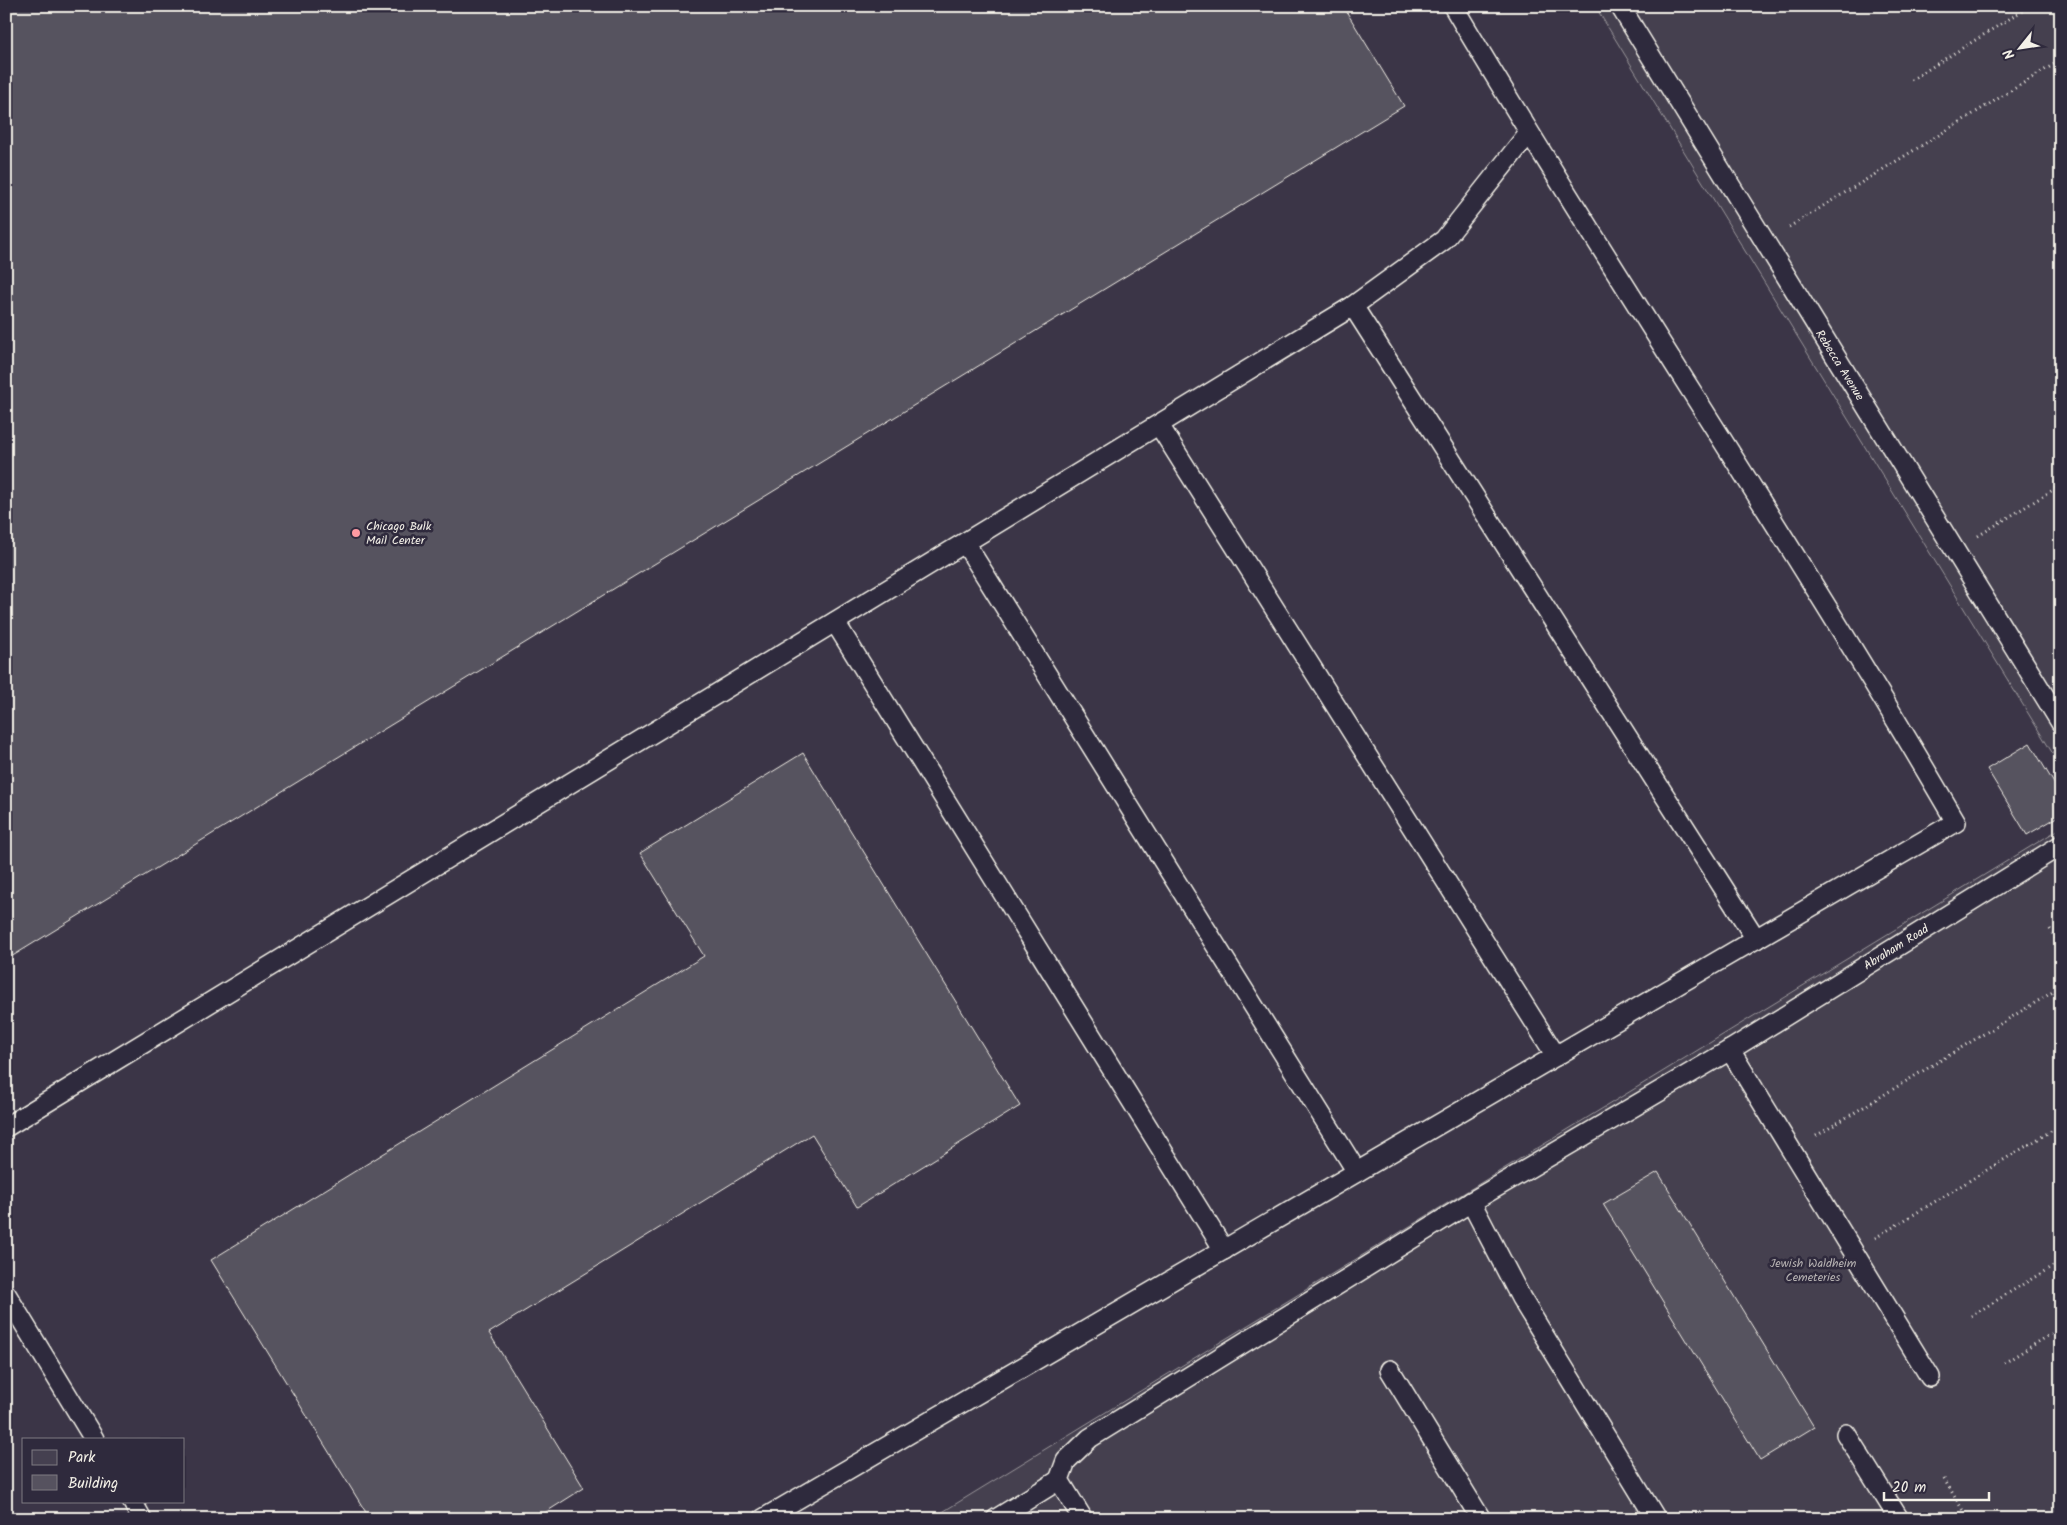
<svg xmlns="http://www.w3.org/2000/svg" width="2067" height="1525" font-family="Kalam,sans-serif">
<rect width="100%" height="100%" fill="#2f2a3d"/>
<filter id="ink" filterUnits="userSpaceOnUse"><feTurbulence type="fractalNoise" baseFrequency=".02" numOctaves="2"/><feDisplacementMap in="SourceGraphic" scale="10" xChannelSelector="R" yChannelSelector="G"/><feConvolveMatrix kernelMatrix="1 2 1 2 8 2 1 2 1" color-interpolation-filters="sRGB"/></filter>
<g filter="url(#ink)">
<!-- built -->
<path fill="#3b3647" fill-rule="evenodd" d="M6,6h1589l466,761v61l-1130,691h-925zM24,1439h160v62h-160z"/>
<!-- green -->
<g fill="#454050" stroke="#9c989c">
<path d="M1595,6h466v761z"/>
<path d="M2061,828v691h-1130z"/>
</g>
<!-- building -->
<g fill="#56525f" stroke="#f4f1e8">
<path d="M6,6h1337l61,100 -1398,854z"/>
<path d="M2030,743l31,52v20l-34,20 -40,-66z"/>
<path d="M803,753l217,353 -163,101 -45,-73 -323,199 95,155 -49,31h-165l-159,-259 493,-304 -64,-103z"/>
<path d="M1658,1172l156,255 -54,33 -157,-256z"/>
</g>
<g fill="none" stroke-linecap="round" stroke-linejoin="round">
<defs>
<g id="lane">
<path d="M1620,6l441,717"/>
<path d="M1353,306l403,633"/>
<path d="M1159,425l397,631"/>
<path d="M965,543l392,629"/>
<path d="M835,622l389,628"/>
<path d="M1730,1050l200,327"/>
<path d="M6,1127l1347,-821 91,-66 84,-106"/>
<path d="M1471,1202l259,-152 331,-205"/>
<path d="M6,1294l88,145"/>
<path d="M1390,1370l91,149"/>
<path d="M1846,1434l53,85"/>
<path d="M132,1501l10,18"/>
<path d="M763,1519l1193,-697c-160,-276 -340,-541 -503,-816"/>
<path d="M996,1519l63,-39"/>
<path d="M1083,1519l-24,-39 7,-19 24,-23 381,-236 50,96 135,221"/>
</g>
</defs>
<!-- lane casing -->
<use href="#lane" stroke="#f4f1e8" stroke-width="22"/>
<!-- path -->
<g stroke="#f4f1e8" stroke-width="3" stroke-dasharray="1 4" stroke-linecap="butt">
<path d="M1911,80l119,-74"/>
<path d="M1789,227l272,-167"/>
<path d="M1978,536l83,-51"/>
<path d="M2050,929l11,18"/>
<path d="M1816,1136l245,-149"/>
<path d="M1875,1238l186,-113"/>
<path d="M1971,1316l90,-55"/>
<path d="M2004,1363l57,-35"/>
<path d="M1944,1479l24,40"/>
</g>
<!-- lane -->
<use href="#lane" stroke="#2f2a3d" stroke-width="19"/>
</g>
</g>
<!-- markers -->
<circle fill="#ff9aa2" stroke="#2f2a3d" stroke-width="2" cx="356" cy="533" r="5"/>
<g text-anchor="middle" stroke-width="5" stroke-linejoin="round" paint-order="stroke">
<!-- street labels -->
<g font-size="12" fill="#f4f1e8" stroke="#2f2a3d">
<text transform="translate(1840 365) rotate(58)" y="4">Rebecca Avenue</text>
<text transform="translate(1896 947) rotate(-32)" y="4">Abraham Road</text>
</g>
<!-- poi labels -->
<g font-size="12" fill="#f4f1e8" stroke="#2f2a3d" text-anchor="start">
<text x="366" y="530">Chicago Bulk<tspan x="366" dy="14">Mail Center</tspan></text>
</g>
<!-- park labels -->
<g font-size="12" fill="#b7b3b3" stroke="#2f2a3d">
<text x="1813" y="1267">Jewish Waldheim<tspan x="1813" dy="14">Cemeteries</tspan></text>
</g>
</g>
<!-- margin -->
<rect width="2067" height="1525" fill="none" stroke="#2f2a3d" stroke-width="25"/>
<rect x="12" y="12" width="2042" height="1500" fill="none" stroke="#f4f1e8" stroke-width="2" filter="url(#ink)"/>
<!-- legend -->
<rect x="22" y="1438" width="162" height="65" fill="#2f2a3d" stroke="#7e7a81"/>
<rect x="32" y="1450" width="25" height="15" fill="#454050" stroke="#7e7a81"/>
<text x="68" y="1462" font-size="15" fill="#f4f1e8">Park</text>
<rect x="32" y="1475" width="25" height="15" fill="#56525f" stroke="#7e7a81"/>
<text x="68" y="1488" font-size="15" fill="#f4f1e8">Building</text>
<!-- north arrow -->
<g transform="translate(2020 48) rotate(240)" stroke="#2f2a3d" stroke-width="4" paint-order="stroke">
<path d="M0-4L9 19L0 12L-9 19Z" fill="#f4f1e8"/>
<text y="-8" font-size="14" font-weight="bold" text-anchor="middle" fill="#f4f1e8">N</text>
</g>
<!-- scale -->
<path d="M1884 1492v8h105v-8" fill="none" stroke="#f4f1e8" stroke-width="2.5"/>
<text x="1892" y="1492" font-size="15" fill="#f4f1e8" stroke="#2f2a3d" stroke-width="4" paint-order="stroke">20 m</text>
</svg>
